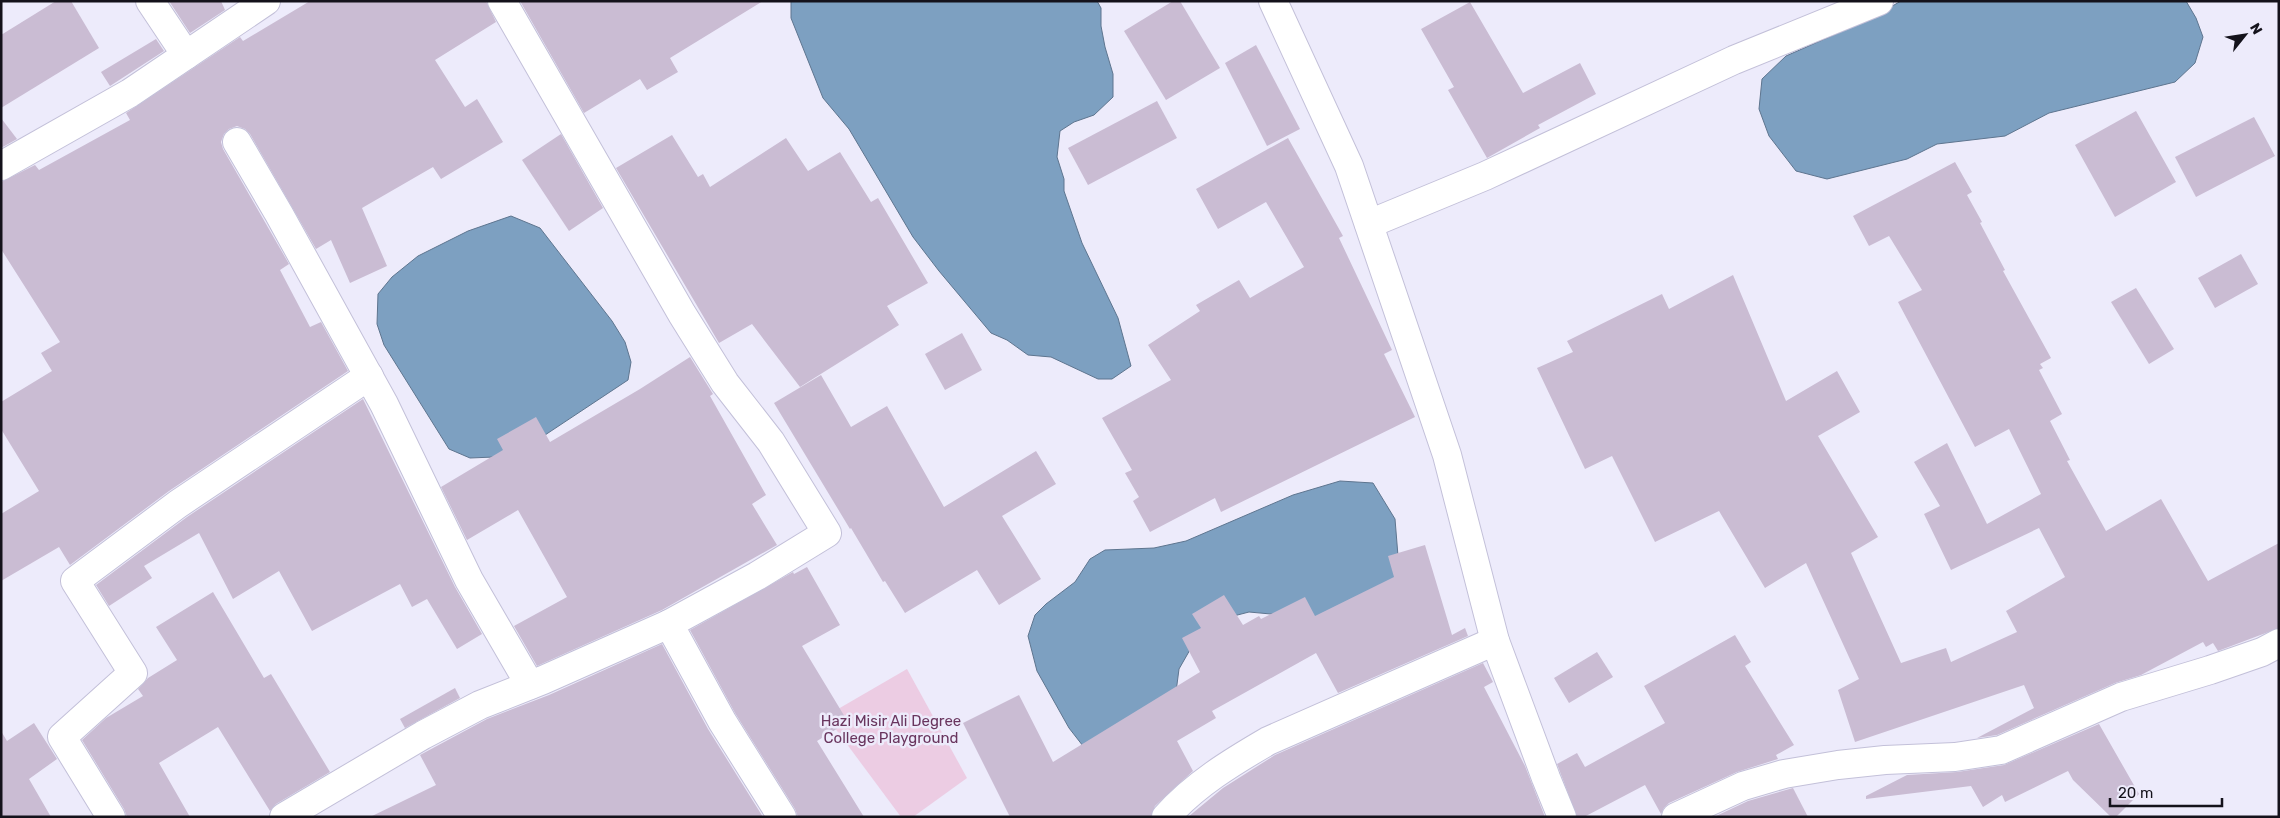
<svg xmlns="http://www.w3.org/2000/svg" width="2280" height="818" font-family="Rubik,sans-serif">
<rect width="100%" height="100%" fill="#edebfb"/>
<!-- green -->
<path fill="#eccce3" d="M907,669l60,109 -54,39h-12l-75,-101z"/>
<!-- water -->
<g fill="#7da0c1" stroke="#5e758f">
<path d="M791,1h306l4,7v18l4,21 8,27v23l-19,18 -20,7 -14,9 -3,26 7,22v12l18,52 36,75 13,48 -19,13h-14l-47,-22 -23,-2 -21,-15 -16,-7 -52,-62 -26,-34 -64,-108 -26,-31 -32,-80z"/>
<path d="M1901,1h285l10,17 7,19 -8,26 -20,19 -126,31 -44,23 -68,8 -30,15 -80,20 -31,-8 -27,-35 -10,-27 3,-30 24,-23 84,-37z"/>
<path d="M511,216l29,12 72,93 13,21 6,20 -3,18 -89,59 -45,18 -24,1 -21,-9 -65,-104 -7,-21 1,-30 14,-17 26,-21 50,-25z"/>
<path d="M1340,481l33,2 22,36 3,37 -2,22 -60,42 -87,-8 -27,7 -27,22 -16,28 -3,23 -93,54 -14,-18 -32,-57 -9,-35 7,-21 11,-11 29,-22 15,-23 15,-9 49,-2 32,-7 107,-46z"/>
</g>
<!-- building -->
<g fill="#cabcd3">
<path d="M56,1h15l28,47 -98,60v-73z"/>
<path d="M169,1h52l4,9 -35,23z"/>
<path d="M310,1h176l10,21 -61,38 30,47 12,-8 26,43 -62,37 -8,-12 -71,41 25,58 -37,17 -19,-43 -15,9 -66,-115 -5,-5 -8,-3 -8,3 -5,5 -3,8 2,7 66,115 -9,6 30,57 11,-5 27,49 -179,120 -99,74 -11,-18 -58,34v-67l38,-23 -38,-62v-27l51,-31 -11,-18 19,-11 -59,-93v-67l34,-17 4,5 91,-50 -4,-7 114,-76 3,4z"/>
<path d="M520,1h243l-93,57 8,14 -31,18 -7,-11 -56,34z"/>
<path d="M1173,1h7l40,67 -54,32 -42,-69z"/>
<path d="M1470,2l53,91 57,-30 16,31 -58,31 2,3 -53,30 -39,-68 6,-3 -33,-58z"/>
<path d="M156,39l8,12 -54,35 -9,-14z"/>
<path d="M1256,45l44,84 -33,17 -42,-83z"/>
<path d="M1157,101l20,37 -89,47 -20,-37z"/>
<path d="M2136,111l40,71 -61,35 -40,-72z"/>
<path d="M2254,117l21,39 -79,41 -21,-40z"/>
<path d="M1,118l16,21 -16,9z"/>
<path d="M561,134l42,74 -34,23 -47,-71z"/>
<path d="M672,135l26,42 5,-3 7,13 76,-49 22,33 32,-19 31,50 7,-4 50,85 -41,23 12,19 -99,62 -48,-63 -33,19 -103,-175z"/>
<path d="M1288,138l55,98 -4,2 53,112 -8,4 31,63 -194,95 -6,-14 -65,34 -17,-31 6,-4 -14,-24 7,-3 -30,-52 69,-38 -23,-35 52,-34 -4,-6 43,-25 11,18 54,-31 -38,-65 -48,27 -22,-40z"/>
<path d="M1955,162l17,30 -5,3 15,27 -2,1 25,47 -2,1 48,87 -11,6 3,4 -4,2 23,44 -12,7 20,39 -3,1 39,70 55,-32 47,82 71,-38v85l-61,23 -5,-8 -7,4 -3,-5 -62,33 -26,8 -118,52 -20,3 57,-30 -10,-23 -169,57 -17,-52 21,-11 -53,-116 -41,25 -46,-77 -64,31 -43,-86 -27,13 -48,-101 36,-16 -6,-11 95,-47 7,15 64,-34 53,126 51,-30 23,41 -42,24 60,101 -27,16 50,110 45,-15 5,14 66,-30 -11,-21 59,-34 -26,-49 -88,42 -27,-56 16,-8 -26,-44 33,-19 40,81 54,-30 -32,-65 -34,18 -77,-145 24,-12 -33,-54 -20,10 -16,-30z"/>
<path d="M2241,254l17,30 -43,24 -17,-30z"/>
<path d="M2136,288l38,61 -25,15 -38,-62z"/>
<path d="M962,333l20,37 -37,20 -20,-36z"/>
<path d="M690,357l23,37 -3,2 56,99 -14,9 25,41 -115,65 -125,56 -23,-40 53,-29 -49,-87 -51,30 -26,-53 62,-37 -6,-11 39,-22 14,25 90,-53z"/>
<path d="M821,375l30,52 36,-21 57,101 92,-56 20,33 -54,32 39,63 -42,26 -22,-35 -72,43 -20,-32 -2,1 -32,-54 -1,1 -76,-126z"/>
<path d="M363,399l92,188 27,47 -25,15 -30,-50 -15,8 -12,-23 -88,47 -33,-60 -46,28 -34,-66 -55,33 8,12 -43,28 -13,-21 91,-68z"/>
<path d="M1425,545l27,90 13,-7 3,8 -130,57 -22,-40 -104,58 4,7 -39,23 16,30 -38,35 -4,11h-141l-47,-94 56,-28 34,67 147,-90 -18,-34 19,-10 -9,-14 32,-19 19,30 16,-9 2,3 44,-22 10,19 79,-39 -6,-21z"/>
<path d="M807,567l33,58 -38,21 46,76 -31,19 47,76h-66l-3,-8 -60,-96 -45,-83 103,-58 1,2z"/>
<path d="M213,592l51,86 7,-4 59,98 -54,32 -6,7 -52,-84 -59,36 31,54h-63l-3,-8 -42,-69 24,-22 37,-22 -5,-7 10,-11 29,-18 -21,-33z"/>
<path d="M1735,635l16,27 -6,4 49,79 -18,10 2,4 -41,13 -68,31 -5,5 -3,6 -16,-29 -61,32h-7l-20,-53 20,-11 8,14 80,-44 -21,-37z"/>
<path d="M662,644l46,85 55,88h-393l66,-32 -16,-30 67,-36 62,-24z"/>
<path d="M1597,652l16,25 -44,26 -15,-25z"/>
<path d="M1483,663l10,19 -9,5 41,79 20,51h-357l35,-29 52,-33z"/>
<path d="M455,688l5,10 -55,30 -5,-9z"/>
<path d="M34,723l23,36 -28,20 22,38h-50v-86l6,10z"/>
<path d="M2099,724l40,70 -23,23h-5l-38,-37 -5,-9 -63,31 -3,-7 -19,12 -12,-21 -105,13v-3l41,-21 50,-3 47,-7z"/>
<path d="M1793,788l15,29h-94l34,-16z"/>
</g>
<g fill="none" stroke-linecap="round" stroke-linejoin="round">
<defs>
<g id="street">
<path d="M150,1l36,54"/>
<path d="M502,1l180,313 43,69 46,59 56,91 -70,43 -88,48 53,97 60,96"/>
<path d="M1273,1l76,165 98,289 48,186 51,137 16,39"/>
<path d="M237,142l42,72 105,190 85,176 61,105"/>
<path d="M1,166l129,-73 136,-92"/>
<path d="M1369,224l116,-48 249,-116 145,-59"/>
<path d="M111,817l-49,-80 71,-64 -58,-92 103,-77 191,-128"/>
<path d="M284,817l139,-82 57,-30 63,-25 126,-56"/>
<path d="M1166,817c28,-32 66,-55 102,-76l227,-100"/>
<path d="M1676,817l67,-31 41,-12 54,-9 47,-5 70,-3 46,-7 120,-53 89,-27 52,-18 17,-9"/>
</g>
</defs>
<!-- street casing -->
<use href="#street" stroke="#c3c0d9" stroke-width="30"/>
<!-- street -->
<use href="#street" stroke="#fff" stroke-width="28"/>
</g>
<g text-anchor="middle" stroke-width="5" stroke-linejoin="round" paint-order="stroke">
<!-- park labels -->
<g font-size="15" fill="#69355e" stroke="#edebfb">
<text x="891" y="726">Hazi Misir Ali Degree<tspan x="891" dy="17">College Playground</tspan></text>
</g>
</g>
<!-- border -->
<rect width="2280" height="818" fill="none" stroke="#14121b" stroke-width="5"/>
<!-- north arrow -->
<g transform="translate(2245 35) rotate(60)" stroke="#edebfb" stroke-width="4" paint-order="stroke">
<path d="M0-4L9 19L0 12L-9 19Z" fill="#14121b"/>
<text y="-8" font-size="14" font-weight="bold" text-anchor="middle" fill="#14121b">N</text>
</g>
<!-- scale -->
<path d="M2110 798v8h112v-8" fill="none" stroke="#14121b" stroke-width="2.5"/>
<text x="2118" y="798" font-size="15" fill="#14121b" stroke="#edebfb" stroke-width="4" paint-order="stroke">20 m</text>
</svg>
